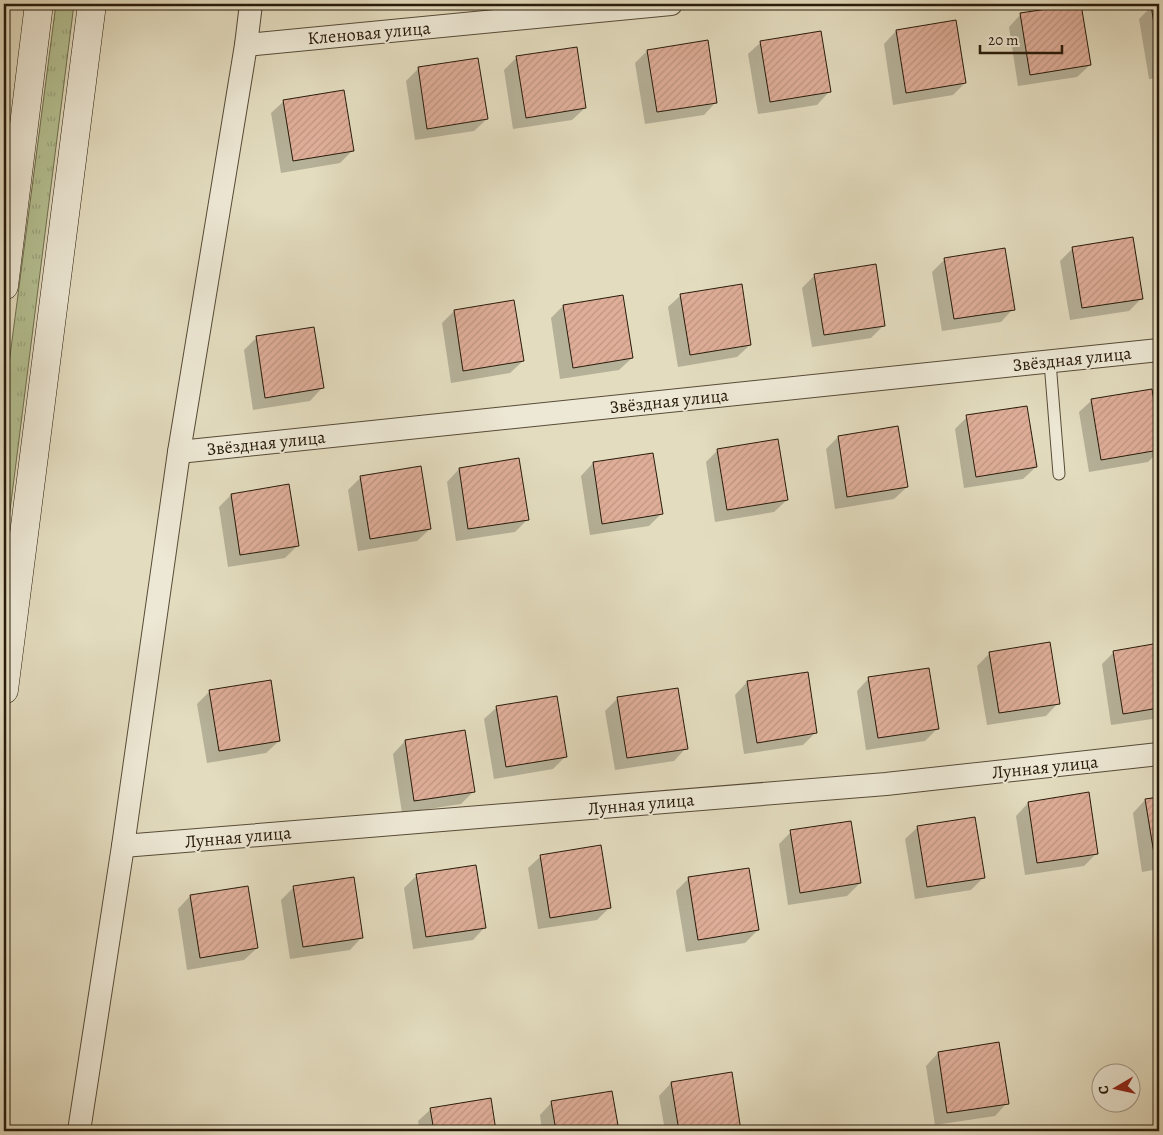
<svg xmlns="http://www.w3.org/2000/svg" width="1163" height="1135" font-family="Alegreya,serif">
<defs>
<pattern id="grass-tufts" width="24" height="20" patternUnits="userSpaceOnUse" patternTransform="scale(1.25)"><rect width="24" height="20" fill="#b4c092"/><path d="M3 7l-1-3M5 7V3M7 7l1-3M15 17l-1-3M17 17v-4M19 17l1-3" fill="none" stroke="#9ba47d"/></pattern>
<pattern id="building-hatch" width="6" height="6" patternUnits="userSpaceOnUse" patternTransform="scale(1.25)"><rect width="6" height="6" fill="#dfae99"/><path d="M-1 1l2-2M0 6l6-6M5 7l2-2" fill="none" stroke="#bf9582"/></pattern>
</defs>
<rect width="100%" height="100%" fill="#e3dcbf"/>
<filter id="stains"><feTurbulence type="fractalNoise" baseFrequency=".004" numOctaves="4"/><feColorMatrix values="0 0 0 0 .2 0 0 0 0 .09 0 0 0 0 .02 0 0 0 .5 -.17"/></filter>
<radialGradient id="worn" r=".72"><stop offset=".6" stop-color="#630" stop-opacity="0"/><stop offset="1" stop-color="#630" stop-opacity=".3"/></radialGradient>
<!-- grass -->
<path fill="url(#grass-tufts)" stroke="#6e6e4e" d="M56,4h18l-70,554v-156z"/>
<!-- shadow -->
<g fill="#0003">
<path d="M1159,5v73l-10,1 -10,-60 13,-13z"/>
<path d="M1021,14l69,51 -13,12 -59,9 -9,-59z"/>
<path d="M896,31l69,52 -12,12 -60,10 -9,-61z"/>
<path d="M761,42l68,50 -12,13 -59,9 -10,-60z"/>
<path d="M647,51l69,51 -12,13 -59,9 -10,-61z"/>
<path d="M516,58l69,50 -13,12 -59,9 -9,-59z"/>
<path d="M477,59l10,60 -13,12 -59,9 -9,-59 12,-12z"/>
<path d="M284,101l68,50 -12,12 -59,10 -10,-60z"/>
<path d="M1073,248l69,50 -13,13 -59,9 -10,-59z"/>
<path d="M945,259l68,50 -12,13 -59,9 -10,-59z"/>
<path d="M815,275l69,50 -13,13 -59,9 -10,-59z"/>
<path d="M681,295l69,50 -13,12 -59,10 -10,-60z"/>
<path d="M563,306l69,52 -13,12 -59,9 -9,-61z"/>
<path d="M454,311l69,50 -13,12 -59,10 -9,-60z"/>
<path d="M313,329l9,59 -12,13 -57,9 -9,-60 12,-12z"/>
<path d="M1151,391l8,52v8l-11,11 -59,10 -10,-60 13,-12z"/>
<path d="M967,417l69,50 -13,12 -59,9 -9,-59z"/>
<path d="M838,437l69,50 -13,12 -59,10 -9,-60z"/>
<path d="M718,450l69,50 -13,12 -59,10 -9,-60z"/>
<path d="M593,463l69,50 -13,13 -59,9 -9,-59z"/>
<path d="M459,469l69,50 -13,13 -59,9 -9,-59z"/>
<path d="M361,477l69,52 -13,12 -59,10 -10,-61z"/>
<path d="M231,495l67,50 -13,13 -57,9 -9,-60z"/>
<path d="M1159,645v73l-48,7 -9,-61 12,-12z"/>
<path d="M990,653l68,50 -12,13 -59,9 -10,-59z"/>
<path d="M869,678l69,50 -13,13 -59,9 -9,-59z"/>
<path d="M747,682l69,50 -13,13 -59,9 -9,-59z"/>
<path d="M210,691l69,50 -13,12 -59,10 -10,-59z"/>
<path d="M618,698l68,50 -12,13 -59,9 -10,-59z"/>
<path d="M497,707l68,50 -12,12 -59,10 -10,-60z"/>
<path d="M405,741l69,50 -13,13 -59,9 -9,-59z"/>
<path d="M1159,798v71l-17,3 -9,-59 12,-13z"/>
<path d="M1028,803l69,50 -13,13 -59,9 -9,-59z"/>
<path d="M918,827l66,50 -13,13 -56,9 -10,-60z"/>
<path d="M791,832l69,51 -13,13 -59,9 -9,-61z"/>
<path d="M541,856l68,52 -12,12 -59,9 -10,-61z"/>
<path d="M416,876l69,51 -12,13 -60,9 -9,-61z"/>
<path d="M689,878l69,52 -13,13 -59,9 -10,-61z"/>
<path d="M294,887l68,50 -12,13 -60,9 -9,-59z"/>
<path d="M190,896l67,52 -13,12 -57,10 -9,-61z"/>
<path d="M938,1053l69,50 -12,13 -60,9 -9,-59z"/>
<path d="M731,1074l9,57h-75l-6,-35 12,-13z"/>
<path d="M611,1093l6,38h-75l-2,-16 12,-13z"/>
<path d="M490,1100l5,31h-75l-2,-10 13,-12z"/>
</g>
<!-- building -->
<g fill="url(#building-hatch)" stroke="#281b0a">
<path d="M1081,4l10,61 -61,10 -10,-62z"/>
<path d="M1159,4v52l-8,-51z"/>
<path d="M956,20l10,63 -60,10 -10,-63z"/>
<path d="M821,31l10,61 -61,10 -10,-61z"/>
<path d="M708,40l9,63 -60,9 -10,-62z"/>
<path d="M577,47l9,61 -60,10 -10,-62z"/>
<path d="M478,58l10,61 -61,10 -9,-62z"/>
<path d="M344,90l10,61 -61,10 -10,-61z"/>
<path d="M1133,237l10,62 -61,9 -10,-61z"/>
<path d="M1005,248l10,62 -61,9 -10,-61z"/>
<path d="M876,264l9,62 -61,9 -10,-61z"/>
<path d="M742,284l9,61 -61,10 -10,-61z"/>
<path d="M623,295l10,63 -60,10 -10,-63z"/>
<path d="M514,300l10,61 -61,10 -9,-61z"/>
<path d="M314,327l10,61 -59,10 -9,-62z"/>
<path d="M1152,389l7,46v15l-58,10 -10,-61z"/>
<path d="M1027,406l10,61 -61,10 -10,-62z"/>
<path d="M898,426l10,61 -61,10 -9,-61z"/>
<path d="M778,439l10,61 -61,10 -10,-61z"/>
<path d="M653,453l10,61 -61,10 -9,-62z"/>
<path d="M519,458l10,62 -61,9 -9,-61z"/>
<path d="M421,466l10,63 -61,10 -10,-63z"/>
<path d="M289,484l10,62 -59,9 -9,-61z"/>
<path d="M1050,642l10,62 -61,9 -10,-61z"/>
<path d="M1159,643v65l-36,6 -10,-63z"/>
<path d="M929,668l10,61 -61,9 -10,-61z"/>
<path d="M808,672l9,61 -60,10 -10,-62z"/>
<path d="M271,680l9,61 -61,10 -10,-61z"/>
<path d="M678,688l10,61 -61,9 -10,-61z"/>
<path d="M557,696l10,61 -61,10 -10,-61z"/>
<path d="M465,730l10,62 -61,9 -9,-61z"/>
<path d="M1089,792l9,62 -61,9 -9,-61z"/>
<path d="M1159,797v62l-4,1 -10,-61z"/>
<path d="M975,817l10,61 -58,9 -10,-61z"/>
<path d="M851,821l10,62 -61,10 -10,-63z"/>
<path d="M601,845l10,63 -61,10 -10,-63z"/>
<path d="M476,865l10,63 -60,9 -10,-63z"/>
<path d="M749,868l10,62 -61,10 -10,-63z"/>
<path d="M354,877l9,61 -60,9 -10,-61z"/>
<path d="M248,886l10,62 -58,10 -10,-63z"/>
<path d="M999,1042l10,62 -62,9 -9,-61z"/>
<path d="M732,1072l9,59h-62l-8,-49z"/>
<path d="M612,1091l7,40h-63l-5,-30z"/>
<path d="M491,1098l5,33h-62l-4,-23z"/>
</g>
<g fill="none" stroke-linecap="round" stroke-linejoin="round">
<defs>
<path id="service" d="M1050,362l9,112"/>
<g id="minor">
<path d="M246,45l425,-41"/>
<path d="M179,452l980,-102"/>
<path d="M123,846l763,-62 273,-30"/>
<path d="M79,1131l44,-285 56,-394 67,-407 5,-41"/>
</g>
<g id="secondary">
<path d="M4,286l35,-282"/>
<path d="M4,690l88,-686"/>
</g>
</defs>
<!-- service casing -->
<use href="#service" stroke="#574b37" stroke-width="13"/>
<!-- minor casing -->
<use href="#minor" stroke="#574b37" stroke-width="24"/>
<!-- secondary casing -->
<use href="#secondary" stroke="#281b0a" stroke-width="29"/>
<!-- service -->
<use href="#service" stroke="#ede8d5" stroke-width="11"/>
<!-- minor -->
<use href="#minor" stroke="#ede8d5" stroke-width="22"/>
<!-- secondary -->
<use href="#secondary" stroke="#ede8d5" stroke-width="28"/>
</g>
<g text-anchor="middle" stroke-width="4" stroke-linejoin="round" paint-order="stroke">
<!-- street labels -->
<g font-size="18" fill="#281b0a" stroke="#ede8d5">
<text transform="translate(369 33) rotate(-5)" y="6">Кленовая улица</text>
<text transform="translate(1072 359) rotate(-6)" y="6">Звёздная улица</text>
<text transform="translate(669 401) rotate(-6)" y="6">Звёздная улица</text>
<text transform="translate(266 443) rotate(-6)" y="6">Звёздная улица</text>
<text transform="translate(1045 767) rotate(-6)" y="6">Лунная улица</text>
<text transform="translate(641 804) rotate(-5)" y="6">Лунная улица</text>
<text transform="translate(238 837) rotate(-5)" y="6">Лунная улица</text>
</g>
</g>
<!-- margin -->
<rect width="1163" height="1135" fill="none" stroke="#e3dcbf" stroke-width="20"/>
<rect x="5" y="5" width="1153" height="1125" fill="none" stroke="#281b0a" stroke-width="2.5"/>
<rect x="10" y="10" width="1143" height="1115" fill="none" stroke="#281b0a"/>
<!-- north arrow -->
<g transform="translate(1116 1088) rotate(261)"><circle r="24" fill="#ede8d5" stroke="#9e9684"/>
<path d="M0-4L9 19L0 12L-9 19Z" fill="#8f2418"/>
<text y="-8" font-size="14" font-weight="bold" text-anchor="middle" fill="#281b0a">С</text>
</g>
<!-- scale -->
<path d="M980 45v8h82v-8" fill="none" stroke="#281b0a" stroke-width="2.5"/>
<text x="988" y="45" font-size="15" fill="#281b0a" stroke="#ede8d5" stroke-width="4" paint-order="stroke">20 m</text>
<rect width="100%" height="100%" filter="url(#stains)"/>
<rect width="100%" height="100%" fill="url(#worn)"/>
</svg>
